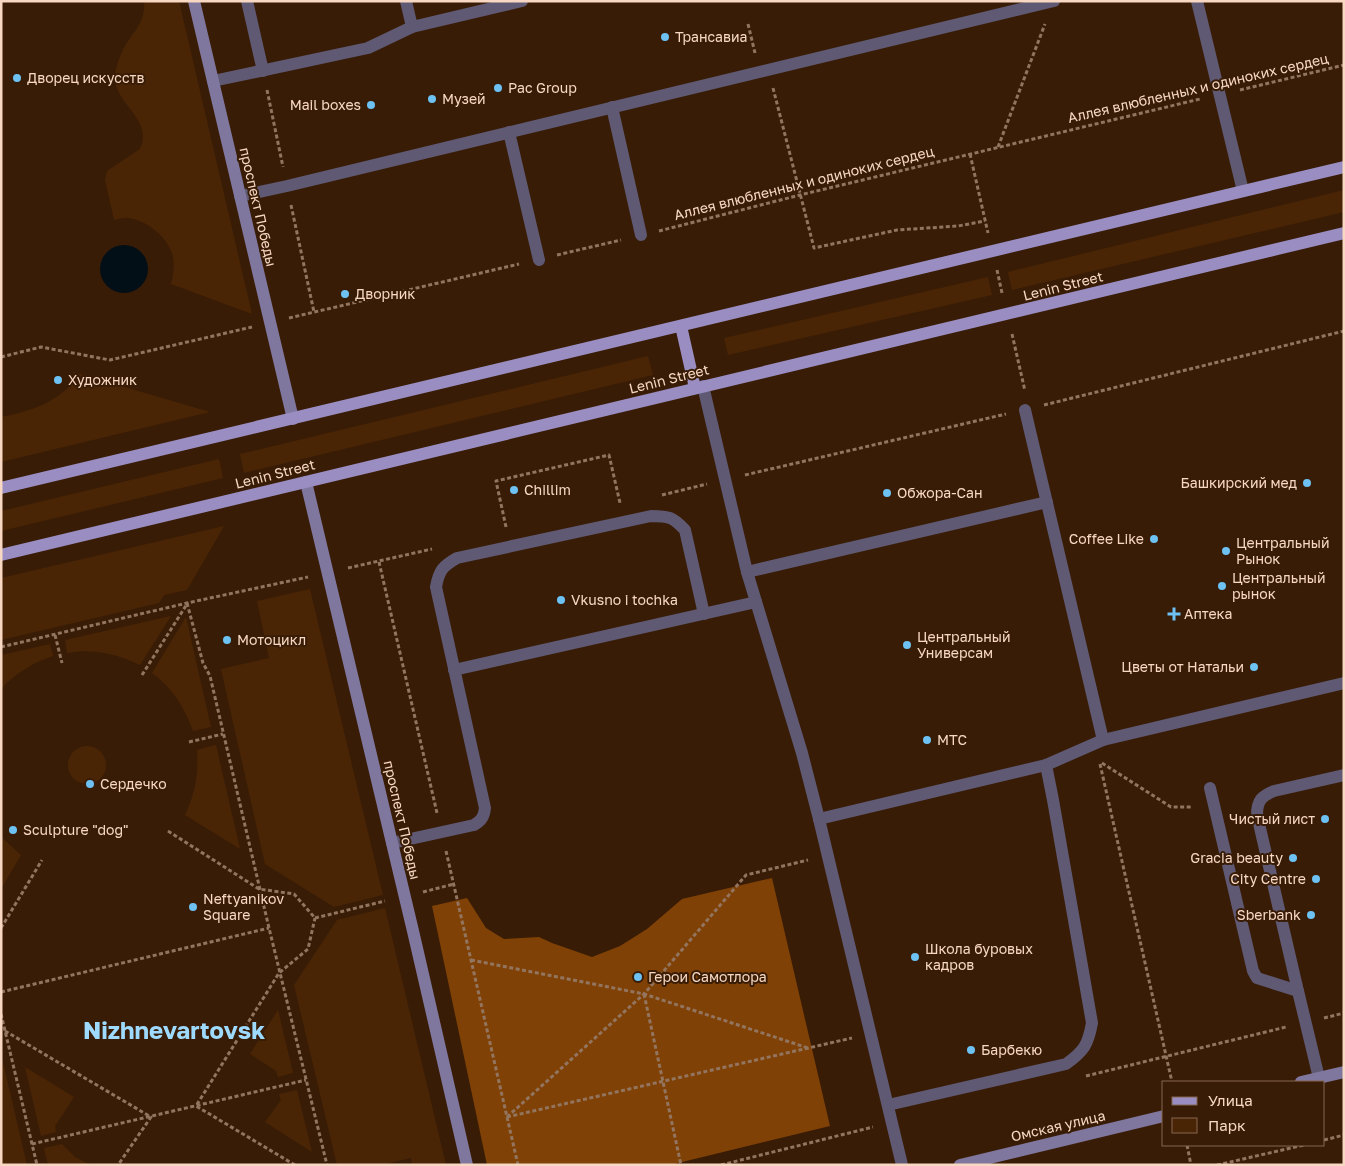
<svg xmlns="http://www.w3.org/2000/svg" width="1345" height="1166" font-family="'Golos Text',sans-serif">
<rect width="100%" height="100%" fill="#381c06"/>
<!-- green -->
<g fill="#4a2505">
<path d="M144,1h35l73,313 -81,-30c2,-9 4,-17 2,-27 -4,-19 -25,-36 -44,-39 -5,-1 -10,1 -15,2l-9,-40 2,-9 33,-22c1,-3 3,-8 3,-11 1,-24 -30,-38 -28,-63 1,-8 4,-17 8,-25 9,-18 23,-26 21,-49z"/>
<path d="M1344,190v22l-332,78 -4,-18z"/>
<path d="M988,277l4,18 -264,60 -4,-17z"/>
<path d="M648,356l5,19 -409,98 -4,-19z"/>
<path d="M73,372l137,40 -209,50v-45c31,-6 52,-13 74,-36z"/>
<path d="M219,459l4,19 -222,53v-20z"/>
<path d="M224,526l-37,64 -23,5 -5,8 -158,37v-62z"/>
<path d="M310,589l73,306 -49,12 -69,-43 -44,-195 48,-11 -12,-57z"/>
<path d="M171,616l-31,49c-23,-11 -47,-17 -73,-12l-2,-13z"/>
<path d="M186,617l25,110 -18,4c-8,-23 -21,-44 -41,-58z"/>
<path d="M50,644l3,12c-21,7 -37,17 -52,33v-34z"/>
<path d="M215,745h1l24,104 -55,-34c10,-21 14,-42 12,-65z"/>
<circle cx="87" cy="765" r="19"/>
<path d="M1,837l20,18 -20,34z"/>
<path d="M385,908l61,257h-34l-1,-7 -30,7h-44l-43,-180 43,-65z"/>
<path d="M278,1010l15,63 -15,4 -2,-6 -26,-17z"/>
<path d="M1,1054l26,111h-26z"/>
<path d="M25,1067l49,30 -19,29 1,6 -15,4z"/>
<path d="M297,1090l15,62 -47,-30 16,-22 -2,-6z"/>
<path d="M62,1144l13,13 15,8h-42l-4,-17z"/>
</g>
<!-- forest -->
<path fill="#7f4105" d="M772,878l58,248 -160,39h-183l-55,-259 35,-8 19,30 18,11 35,-2 13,6 40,14 28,-11 27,-17 35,-30z"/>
<!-- water -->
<circle fill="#030f17" cx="124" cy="269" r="24"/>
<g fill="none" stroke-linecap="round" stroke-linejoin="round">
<!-- path -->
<g stroke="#93755f" stroke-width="3" stroke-dasharray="4 2.5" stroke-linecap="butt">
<path d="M748,24l7,29"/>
<path d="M773,88l41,160 83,-18 61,-4 27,-5"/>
<path d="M267,90l16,77"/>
<path d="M1240,90l104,-25"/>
<path d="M998,147l47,-123"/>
<path d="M970,154l18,79"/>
<path d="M291,205l23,107"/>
<path d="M659,231l141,-36 400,-96"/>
<path d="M557,255l64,-15"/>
<path d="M997,270l5,23"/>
<path d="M289,318l230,-54"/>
<path d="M1012,334l13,57"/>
<path d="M1,357l40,-10 69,13 142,-33"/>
<path d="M1044,405l300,-74"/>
<path d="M745,475l261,-61"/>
<path d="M662,495l45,-11"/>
<path d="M506,527l-10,-46 113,-26 11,48"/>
<path d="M379,562l58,251"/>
<path d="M348,568l84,-19"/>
<path d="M187,603l16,60 7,13 59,252 58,237"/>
<path d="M55,635l7,28"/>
<path d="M1,647l186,-44 121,-26"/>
<path d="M142,675l45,-71"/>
<path d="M189,742l34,-8"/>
<path d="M1102,763l69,44h22"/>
<path d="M1100,764l72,318"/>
<path d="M168,831l91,58 35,5 21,24"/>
<path d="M446,851l72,314"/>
<path d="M423,892l31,-8"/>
<path d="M315,918l70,-17"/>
<path d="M1,928l41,-68"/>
<path d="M471,960l173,34 164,54"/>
<path d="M1,992l268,-64"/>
<path d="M644,994l37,171"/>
<path d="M1,1014l36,151"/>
<path d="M1324,1018l20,-5"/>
<path d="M5,1031l146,86 -33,48"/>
<path d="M1086,1076l200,-49"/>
<path d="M507,1117l137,-123 102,-119 62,-15"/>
<path d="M507,1117l345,-79"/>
<path d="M1324,1140l20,-5"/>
<path d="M32,1144l274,-64"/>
<path d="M1187,1145l4,20"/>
<path d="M295,1165l-99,-59 83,-133 29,-24 7,-31"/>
<path d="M721,1165l152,-38"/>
<path d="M1217,1165l87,-20"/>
</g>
<!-- service -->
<g stroke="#5f5973" stroke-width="12">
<path d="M247,1l16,70"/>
<path d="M406,1l6,26 110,-26"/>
<path d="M1197,1l46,190"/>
<path d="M213,81l155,-33 44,-21"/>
<path d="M612,107l29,128"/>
<path d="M509,132l30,128"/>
<path d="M240,196l47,-10 767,-185"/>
<path d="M703,386l44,186 55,181 17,66 83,346"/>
<path d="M1025,410l78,330"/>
<path d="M747,572l300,-70"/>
<path d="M454,670l302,-68"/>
<path d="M1210,788l43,183 4,7 41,13 21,87"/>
<path d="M819,819l227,-54 57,-25 241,-57"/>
<path d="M392,843l82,-18c7,-4 10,-8 11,-17l-49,-221c3,-17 7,-21 21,-29l194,-42c18,0 22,1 34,14l19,84"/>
<path d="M1298,991l-41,-176c0,-15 5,-19 17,-24l70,-16"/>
<path d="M888,1105l178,-41c18,-13 22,-19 26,-41l-39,-223 -7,-35"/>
</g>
<!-- secondary -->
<g stroke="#80779f" stroke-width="12">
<path d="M194,1l99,418"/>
<path d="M306,482l107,449 54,234"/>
<path d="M1301,1082l43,-10"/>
<path d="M960,1165l204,-49"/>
</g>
<!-- primary -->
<g stroke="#9a8dc2" stroke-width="12">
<path d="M681,326l14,62"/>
<path d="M1,488l1343,-321"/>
<path d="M1,555l1343,-322"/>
</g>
</g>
<!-- markers -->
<g fill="#6dc2f3" stroke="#381c06" stroke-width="2">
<circle cx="665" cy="37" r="5"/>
<circle cx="17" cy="78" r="5"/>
<circle cx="498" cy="88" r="5"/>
<circle cx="432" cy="99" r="5"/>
<circle cx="371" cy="105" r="5"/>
<circle cx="345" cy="294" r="5"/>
<circle cx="58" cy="380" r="5"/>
<circle cx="1307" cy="483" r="5"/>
<circle cx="514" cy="490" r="5"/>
<circle cx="887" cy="493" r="5"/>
<circle cx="1154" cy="539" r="5"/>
<circle cx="1226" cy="551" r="5"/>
<circle cx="1222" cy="586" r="5"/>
<circle cx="561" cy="600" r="5"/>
<path d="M1171.5 606.5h5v5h5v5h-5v5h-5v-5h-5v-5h5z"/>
<circle cx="227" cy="640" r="5"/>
<circle cx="907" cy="645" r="5"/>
<circle cx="1254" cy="667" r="5"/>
<circle cx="927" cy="740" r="5"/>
<circle cx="90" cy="784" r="5"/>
<circle cx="1325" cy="819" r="5"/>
<circle cx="13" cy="830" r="5"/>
<circle cx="1293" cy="858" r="5"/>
<circle cx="1316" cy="879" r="5"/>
<circle cx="193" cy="907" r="5"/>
<circle cx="1311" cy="915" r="5"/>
<circle cx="915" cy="957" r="5"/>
<circle cx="638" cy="977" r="5"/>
<circle cx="971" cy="1050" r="5"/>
</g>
<g text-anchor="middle" stroke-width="4" stroke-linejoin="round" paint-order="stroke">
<!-- poi labels -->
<g font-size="14" fill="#f8d8c2" stroke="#381c06" text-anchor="start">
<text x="675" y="42">Трансавиа</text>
<text x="27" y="83">Дворец искусств</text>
<text x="508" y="93">Pac Group</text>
<text x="442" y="104">Музей</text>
<text x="361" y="110" text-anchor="end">Mail boxes</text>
<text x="355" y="299">Дворник</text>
<text x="68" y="385">Художник</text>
<text x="1297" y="488" text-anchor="end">Башкирский мед</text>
<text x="524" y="495">Chillim</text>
<text x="897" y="498">Обжора-Сан</text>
<text x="1144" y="544" text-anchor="end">Coffee Like</text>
<text x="1236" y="548">Центральный<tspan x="1236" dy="16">Рынок</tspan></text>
<text x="1232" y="583">Центральный<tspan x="1232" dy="16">рынок</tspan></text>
<text x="571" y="605">Vkusno i tochka</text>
<text x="1184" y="619">Аптека</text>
<text x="917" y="642">Центральный<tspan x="917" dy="16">Универсам</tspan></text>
<text x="237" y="645">Мотоцикл</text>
<text x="1244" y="672" text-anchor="end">Цветы от Натальи</text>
<text x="937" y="745">МТС</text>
<text x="100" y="789">Сердечко</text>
<text x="1315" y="824" text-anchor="end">Чистый лист</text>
<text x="23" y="835">Sculpture "dog"</text>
<text x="1283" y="863" text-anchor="end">Gracia beauty</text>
<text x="1306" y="884" text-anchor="end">City Centre</text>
<text x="203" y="904">Neftyanikov<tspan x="203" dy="16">Square</tspan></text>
<text x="1301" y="920" text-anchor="end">Sberbank</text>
<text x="925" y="954">Школа буровых<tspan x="925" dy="16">кадров</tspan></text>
<text x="648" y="982">Герои Самотлора</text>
<text x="981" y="1055">Барбекю</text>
</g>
<!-- street labels -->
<g font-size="14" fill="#f8d8c2" stroke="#381c06">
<text transform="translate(1198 88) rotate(-13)" y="5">Аллея влюбленных и одиноких сердец</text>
<text transform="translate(804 183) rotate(-14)" y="5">Аллея влюбленных и одиноких сердец</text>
<text transform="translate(258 207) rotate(77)" y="5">проспект Победы</text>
<text transform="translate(1063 286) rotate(-14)" y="5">Lenin Street</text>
<text transform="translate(669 379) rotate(-14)" y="5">Lenin Street</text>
<text transform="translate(275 474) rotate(-14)" y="5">Lenin Street</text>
<text transform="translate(402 820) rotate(77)" y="5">проспект Победы</text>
<text transform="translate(1058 1126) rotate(-13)" y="5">Омская улица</text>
</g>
<!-- town labels -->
<g font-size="24" font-weight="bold" fill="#9ddafe" stroke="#381c06">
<text x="174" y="1039">Nizhnevartovsk</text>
</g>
</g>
<!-- border -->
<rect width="1345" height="1166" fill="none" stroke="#f8d8c2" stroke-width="5"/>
<!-- legend -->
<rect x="1162" y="1081" width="162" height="65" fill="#381c06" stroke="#856751"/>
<rect x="1172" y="1097" width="25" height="8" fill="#9a8dc2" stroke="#856751"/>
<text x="1208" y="1106" font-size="15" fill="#f8d8c2">Улица</text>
<rect x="1172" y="1118" width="25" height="15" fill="#4a2505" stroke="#856751"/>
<text x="1208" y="1131" font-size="15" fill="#f8d8c2">Парк</text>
</svg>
